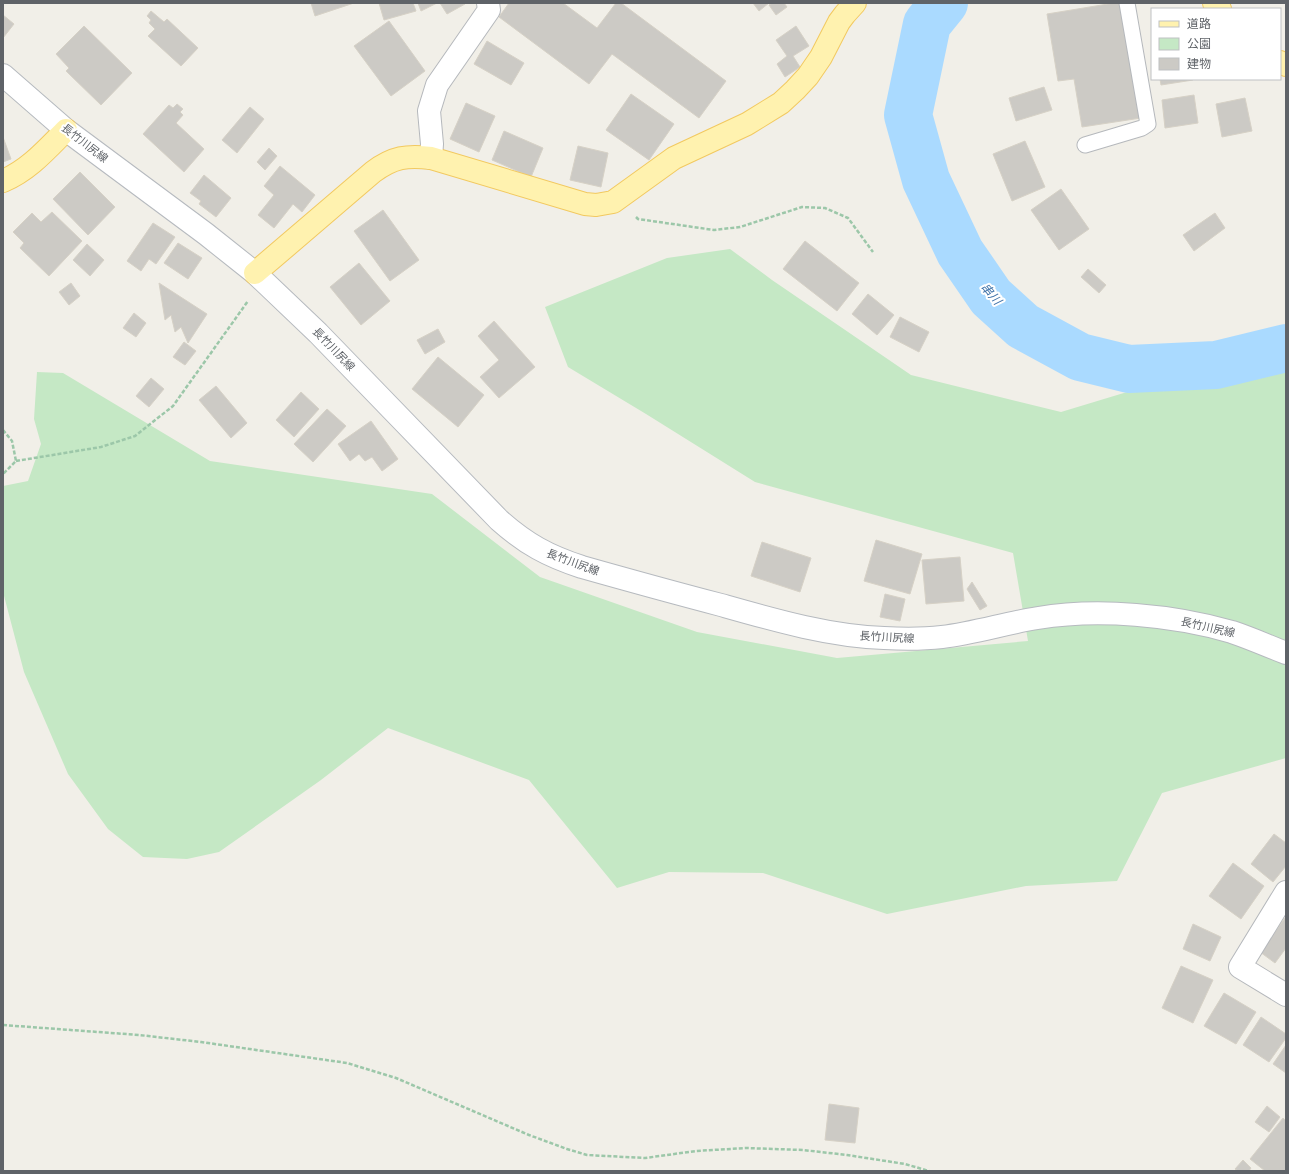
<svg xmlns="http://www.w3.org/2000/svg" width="1289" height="1174" font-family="'Roboto Condensed','Noto Sans JP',sans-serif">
<rect width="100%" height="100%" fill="#f1efe8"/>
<!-- green -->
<path fill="#c5e8c5" d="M730,249l42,31 139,95 150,37 109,-33 116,-13v392l-124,35 -45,88 -91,5 -139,28 -124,-41 -94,-1 -52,16 -88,-108 -141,-52 -67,52 -102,72 -32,7 -44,-2 -35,-28 -40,-55 -44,-102 -21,-80v-106l25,-5 13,-37 -7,-25 3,-47 26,1 147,88 222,33 108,83 157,55 140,26 191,-17 -15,-88 -258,-71 -109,-68 -78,-47 -23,-60 122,-49z"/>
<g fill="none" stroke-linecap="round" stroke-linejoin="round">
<!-- river -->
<path stroke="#aadaff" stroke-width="48" d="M944,3l-17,21 -19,91 18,65 34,72 31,45 32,29 57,31 49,12 87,-4 70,-17"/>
</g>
<!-- building -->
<g fill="#cccac5" stroke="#d6d1c6">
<path d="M311,3h43l-39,13z"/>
<path d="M379,3h34l3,8 -32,9z"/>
<path d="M418,3h19l-16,8z"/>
<path d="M440,3h24l1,1 -18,10z"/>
<path d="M509,3h54l34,25 19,-25h5l105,78 -27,37 -87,-64 -23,30 -90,-67z"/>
<path d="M753,3h16l-10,8z"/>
<path d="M772,3h12l3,4 -11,8 -7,-10z"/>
<path d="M1114,3h9l18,115 -59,9 -8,-48 -16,2 -11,-67z"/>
<path d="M151,11l13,11 3,-3 31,29 -17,18 -33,-30 7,-7 -6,-6 2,-3 -4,-4z"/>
<path d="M3,15l11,9 -11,14z"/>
<path d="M389,21l36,50 -34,25 -37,-50z"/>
<path d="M84,26l48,47 -31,32 -35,-34 3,-3 -13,-14z"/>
<path d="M796,26l13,20 -16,10 7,11 -15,10 -8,-13 10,-8 -11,-16z"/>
<path d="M487,41l37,22 -13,22 -37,-21z"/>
<path d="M1160,79h33v1l-32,5z"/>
<path d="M1044,87l8,23 -36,11 -7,-23z"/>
<path d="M631,94l43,30 -25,36 -43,-30z"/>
<path d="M1194,95l4,28 -33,5 -3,-28z"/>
<path d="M1245,98l7,33 -30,6 -6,-33z"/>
<path d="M466,103l29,13 -16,36 -29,-13z"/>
<path d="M177,104l6,5 -3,3 3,3 -7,8 28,26 -20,23 -41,-38 26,-29 4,3z"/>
<path d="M250,107l14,12 -27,34 -15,-13z"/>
<path d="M504,131l39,17 -12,29 -39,-17z"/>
<path d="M3,137l8,22 -8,3z"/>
<path d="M1025,141l20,46 -33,14 -19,-47z"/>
<path d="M578,146l30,7 -7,34 -31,-7z"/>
<path d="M269,148l8,8 -12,14 -8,-8z"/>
<path d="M280,166l35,29 -13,17 -9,-8 -19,24 -16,-13 16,-20 -10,-9z"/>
<path d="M80,172l35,35 -27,28 -35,-36z"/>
<path d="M204,175l27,23 -15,19 -17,-13 2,-3 -11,-8z"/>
<path d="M1061,189l28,40 -30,21 -28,-40z"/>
<path d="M383,210l36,50 -29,21 -36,-50z"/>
<path d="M52,212l30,29 -33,35 -29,-28 4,-5 -11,-11 19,-19 9,9z"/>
<path d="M1215,213l10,15 -31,23 -11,-16z"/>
<path d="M153,223l22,14 -19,27 -7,-5 -8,12 -14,-10z"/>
<path d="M805,241l54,42 -22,28 -54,-42z"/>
<path d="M178,243l24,15 -14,21 -24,-16z"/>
<path d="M87,244l17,16 -14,16 -17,-16z"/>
<path d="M359,263l31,38 -29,24 -31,-38z"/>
<path d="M1088,269l18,16 -7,8 -18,-16z"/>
<path d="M71,283l9,13 -11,9 -10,-13z"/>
<path d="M159,283l48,31 -19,29 -7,-16 -6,5 -4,-17 -6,5z"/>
<path d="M868,294l26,21 -17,20 -25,-21z"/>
<path d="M134,313l12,10 -10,14 -13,-9z"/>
<path d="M900,317l29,15 -10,20 -29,-15z"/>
<path d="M494,321l41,46 -36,31 -19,-21 19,-17 -21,-24z"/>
<path d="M438,329l7,13 -20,12 -8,-14z"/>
<path d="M184,342l12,9 -11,14 -12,-8z"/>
<path d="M438,357l46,38 -26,32 -46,-38z"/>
<path d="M151,378l13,11 -15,18 -13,-11z"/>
<path d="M216,386l31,37 -16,15 -32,-38z"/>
<path d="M301,392l18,17 -25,28 -18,-17z"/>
<path d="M327,409l19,17 -33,36 -19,-18z"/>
<path d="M371,421l27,38 -16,12 -10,-14 -7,4 -6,-7 -9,7 -12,-17z"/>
<path d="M876,540l46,14 -12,40 -46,-13z"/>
<path d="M762,542l49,16 -11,34 -49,-16z"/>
<path d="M960,557l4,44 -38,3 -4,-44z"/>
<path d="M972,582l15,24 -7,4 -13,-21z"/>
<path d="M885,594l20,5 -5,22 -20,-4z"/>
<path d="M1274,834l12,9v23l-13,16 -22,-18z"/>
<path d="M1233,863l31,23 -23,33 -32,-23z"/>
<path d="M1285,918l1,1v29l-11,15 -15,-11z"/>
<path d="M1193,924l28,13 -11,24 -27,-12z"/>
<path d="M1181,966l32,14 -20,43 -31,-15z"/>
<path d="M1224,993l32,19 -20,32 -32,-18z"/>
<path d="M1261,1017l25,17v4l-17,24 -26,-17z"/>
<path d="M1286,1045v28l-13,-9z"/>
<path d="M829,1104l30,4 -4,35 -30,-3z"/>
<path d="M1267,1106l13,11 -11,15 -14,-10z"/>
<path d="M1283,1118l3,3v50h-21l-15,-12z"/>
<path d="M1243,1160l8,8 -2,3h-11l-3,-2z"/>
</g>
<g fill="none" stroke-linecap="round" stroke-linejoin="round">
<defs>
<path id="lane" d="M1085,145l57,-17 6,-4 -21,-121"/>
<g id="street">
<path d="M431,158l1,-14 -3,-33 8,-26 52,-75 -1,-7"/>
<path d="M1286,892l-46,75 46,28"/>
</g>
<path id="secondary" d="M3,75l63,55 140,104 49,39 63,60 181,187c27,24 49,36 83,47 46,13 93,26 139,38 53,15 108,31 163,33 19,1 40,1 58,-1 33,-4 64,-14 96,-19 60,-10 136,-3 194,14 18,6 36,14 54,21"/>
<g id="primary">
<path d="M1214,3l6,6"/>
<path d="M1280,62l6,3"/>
<path d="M3,181c26,-11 44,-32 63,-51"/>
<path d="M255,273l118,-101c20,-15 34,-17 58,-14l154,46 11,1 17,-3 61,-44 73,-34 34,-21 14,-13 13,-14 13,-19 18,-35 6,-8 10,-11"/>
</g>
</defs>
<!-- lane casing -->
<use href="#lane" stroke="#b5b8bc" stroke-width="17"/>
<!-- street casing -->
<use href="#street" stroke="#b5b8bc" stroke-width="24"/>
<!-- secondary casing -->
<use href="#secondary" stroke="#b6babf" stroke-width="24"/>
<!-- primary casing -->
<use href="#primary" stroke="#f2c960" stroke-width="24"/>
<!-- path -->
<g stroke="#9cc7a9" stroke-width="2.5" stroke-dasharray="4 2" stroke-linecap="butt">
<path d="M636,217l2,2 76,11 26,-3 62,-20 23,1 23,10 25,34"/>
<path d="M3,430l9,11 4,20 -13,13"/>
<path d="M16,461l85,-14 34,-11 38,-30 75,-105"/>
<path d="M3,1025l136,10 62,7 146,21 49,15 133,57 38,14 20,6 58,3 51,-7 50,-3 57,2 44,5 58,9 24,7"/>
</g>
<!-- lane -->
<use href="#lane" stroke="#fff" stroke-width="15"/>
<!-- street -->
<use href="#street" stroke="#fff" stroke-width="22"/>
<!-- secondary -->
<use href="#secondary" stroke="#fff" stroke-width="22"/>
<!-- primary -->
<use href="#primary" stroke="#fff2af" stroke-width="22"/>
</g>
<g text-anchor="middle" stroke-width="4" stroke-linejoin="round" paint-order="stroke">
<!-- street labels -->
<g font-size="11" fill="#5f6368" stroke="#fff">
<text transform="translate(85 143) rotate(38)" y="4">長竹川尻線</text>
<text transform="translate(334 349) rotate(46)" y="4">長竹川尻線</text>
<text transform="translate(573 562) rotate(20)" y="4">長竹川尻線</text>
<text transform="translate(1208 627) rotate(13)" y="4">長竹川尻線</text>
<text transform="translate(887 637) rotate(3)" y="4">長竹川尻線</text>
</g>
<!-- water labels -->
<g font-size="12" font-style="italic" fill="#4174aa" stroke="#fff">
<text transform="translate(991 294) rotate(49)" y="4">串川</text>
</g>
</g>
<!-- border -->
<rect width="1289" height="1174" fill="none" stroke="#5f6368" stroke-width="8"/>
<!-- legend -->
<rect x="1151" y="8" width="130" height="72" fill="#ffffff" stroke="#bfc1c3"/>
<rect x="1159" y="21" width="20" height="6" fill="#fff2af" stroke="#bfc1c3"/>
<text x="1187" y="28" font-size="12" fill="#5f6368">道路</text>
<rect x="1159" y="38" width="20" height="12" fill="#c5e8c5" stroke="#bfc1c3"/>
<text x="1187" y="48" font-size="12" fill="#5f6368">公園</text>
<rect x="1159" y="58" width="20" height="12" fill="#cccac5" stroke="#bfc1c3"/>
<text x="1187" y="68" font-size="12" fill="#5f6368">建物</text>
</svg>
